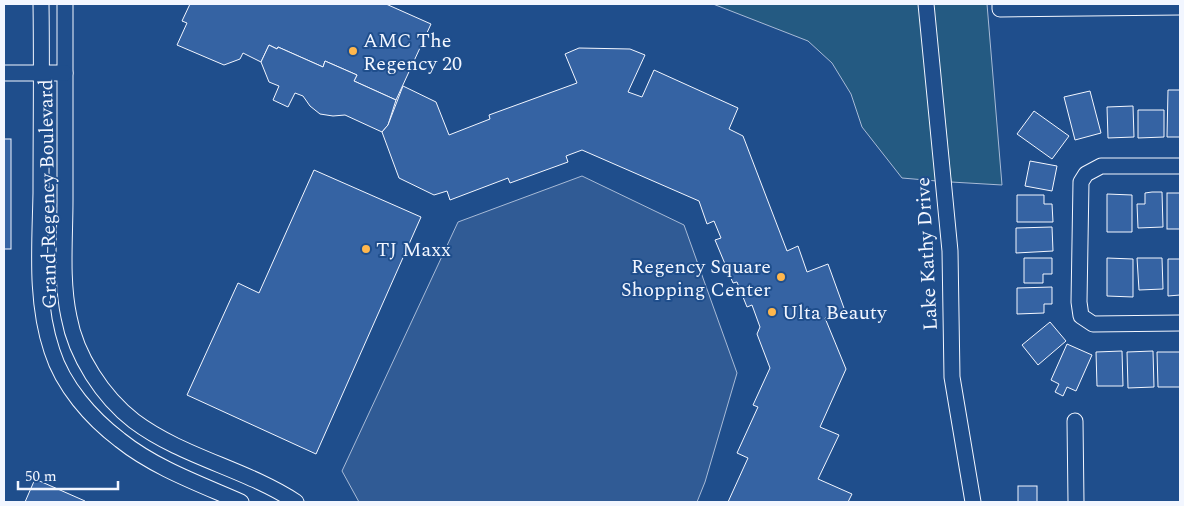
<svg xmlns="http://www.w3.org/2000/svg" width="1184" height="506" font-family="Spectral,serif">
<rect width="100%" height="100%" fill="#1f4e8c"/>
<!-- green -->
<g fill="#245a82" stroke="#a8bbd7">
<path d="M713,4h206l18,177 -35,-3 -40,-51 -11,-33 -19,-31 -24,-22z"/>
<path d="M933,4h54l15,181 -51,-3z"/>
</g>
<!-- parking -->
<path fill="#305b95" stroke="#a8bbd7" d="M582,176l102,49 53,148 -32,109 -8,20h-338l-17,-31 116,-249z"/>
<!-- building -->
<g fill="#3563a3" stroke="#f2f6ff">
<path d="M190,4h196l45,20 -35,76 -42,-19 3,-6 -32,-14 -2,6 -45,-20 -1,2 -8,-4 -8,17 -18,-9 -3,6 -16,6 -47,-20 10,-22 -5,-2z"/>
<path d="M269,45l8,4 1,-2 45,20 2,-6 32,14 -3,6 42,19 -8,25 -6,7 -37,-17 -12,1 -13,-2 -10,-8 -7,-10 -8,-3 -7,14 -15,-7 6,-14 -10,-4 -8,-20z"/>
<path d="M579,48l51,1 15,6 -17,37 14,5 12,-27 84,38 -9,21 14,7 44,115 11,-5 9,26 21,-8 17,47 -20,7 21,51 -26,58 19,8 -21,44 34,15 -4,8h-120l20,-44 -11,-5 21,-46 -5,-2 17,-37 -13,-34 3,-7 -8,-22 -5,2 -10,-25 -4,1 -18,-43 6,-2 -7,-17 -7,3 -8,-23 -117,-51 -16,6 2,6 -58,21 -2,-5 -58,22 -3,-9 -13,4 -35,-17 -17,-46 6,-7 15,-39 33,16 13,33 41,-16 -1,-4 88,-32 -12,-29z"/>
<path d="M1168,90h12v47h-13z"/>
<path d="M1090,91l11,42 -26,7 -11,-43z"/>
<path d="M1133,106l1,31 -26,1 -1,-31z"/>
<path d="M1138,110h26v27l-26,1z"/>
<path d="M1034,111l35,25 -17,23 -35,-25z"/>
<rect x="4" y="139" width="7" height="110"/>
<path d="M1030,161l27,5 -5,25 -27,-5z"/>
<path d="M314,170l107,47 -105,237 -129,-59 51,-112 21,10z"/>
<path d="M1152,192h10l1,35 -25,1 -1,-24h8v-11z"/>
<rect x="1167" y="193" width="13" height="36"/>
<path d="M1107,194l25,1v37h-25z"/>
<path d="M1017,195h27v9h8l1,18h-36z"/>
<path d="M1052,227l1,24 -37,2v-25z"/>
<path d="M1024,258h28v16h-9v9h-19z"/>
<path d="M1107,258l26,1v38l-26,-1z"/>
<path d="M1137,258h25l1,31 -24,1z"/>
<path d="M1168,259h12v36l-12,1z"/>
<path d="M1052,287v17h-8v9l-27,1v-26z"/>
<path d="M1050,322l16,19 -28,24 -16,-20z"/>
<path d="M1067,344l25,11 -16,36 -9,-4 -4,9 -8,-4 4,-8 -8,-4z"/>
<path d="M1122,351l1,35h-26l-1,-34z"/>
<path d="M1153,351l1,36 -26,1 -1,-36z"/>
<path d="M1157,352h23v35h-22z"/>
<path d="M35,479l50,22v1h-60z"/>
<rect x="1018" y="486" width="19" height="16"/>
</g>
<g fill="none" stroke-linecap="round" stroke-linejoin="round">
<defs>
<g id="minor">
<path d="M41,4c1,63 0,126 0,189 -1,52 -6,108 11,158 11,35 39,67 68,89 35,28 80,44 121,62"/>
<path d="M65,4c0,65 0,131 0,196 0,39 -4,80 4,117 7,39 34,80 65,104 48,36 112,48 162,81"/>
<path d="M926,4l24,247 2,126 21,125"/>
<path d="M1000,4v5l180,-2"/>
<path d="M4,73h61"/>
<path d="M1180,166h-79l-15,8 -5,8 -2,120 2,14 12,8 87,-1"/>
<path d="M1075,421l1,81"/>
</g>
</defs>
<!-- minor casing -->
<use href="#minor" stroke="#f2f6ff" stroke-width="17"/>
<!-- minor -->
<use href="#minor" stroke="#1f4e8c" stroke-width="15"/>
</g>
<!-- markers -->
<g fill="#ffb74d" stroke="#1f4e8c" stroke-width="2">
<circle cx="353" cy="51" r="5"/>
<circle cx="366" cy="249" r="5"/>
<circle cx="781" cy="277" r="5"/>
<circle cx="772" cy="312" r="5"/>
</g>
<g text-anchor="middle" stroke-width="4" stroke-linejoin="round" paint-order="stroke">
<!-- poi labels -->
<g font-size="20" fill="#f2f6ff" stroke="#1f4e8c" text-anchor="start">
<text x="363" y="47">AMC The<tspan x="363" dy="23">Regency 20</tspan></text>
<text x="376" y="256">TJ Maxx</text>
<text x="771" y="273" text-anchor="end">Regency Square<tspan x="771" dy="23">Shopping Center</tspan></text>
<text x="782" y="319">Ulta Beauty</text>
</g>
<!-- street labels -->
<g font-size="20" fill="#f2f6ff" stroke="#1f4e8c">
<text transform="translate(47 194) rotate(-91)" y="7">Grand Regency Boulevard</text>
<text transform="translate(926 254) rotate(-93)" y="7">Lake Kathy Drive</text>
</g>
</g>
<!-- border -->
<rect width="1184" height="506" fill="none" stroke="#f2f6ff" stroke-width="10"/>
<!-- scale -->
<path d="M18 481v8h100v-8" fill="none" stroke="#f2f6ff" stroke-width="2.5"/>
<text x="25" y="481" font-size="15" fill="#f2f6ff" stroke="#1f4e8c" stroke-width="4" paint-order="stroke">50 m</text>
</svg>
